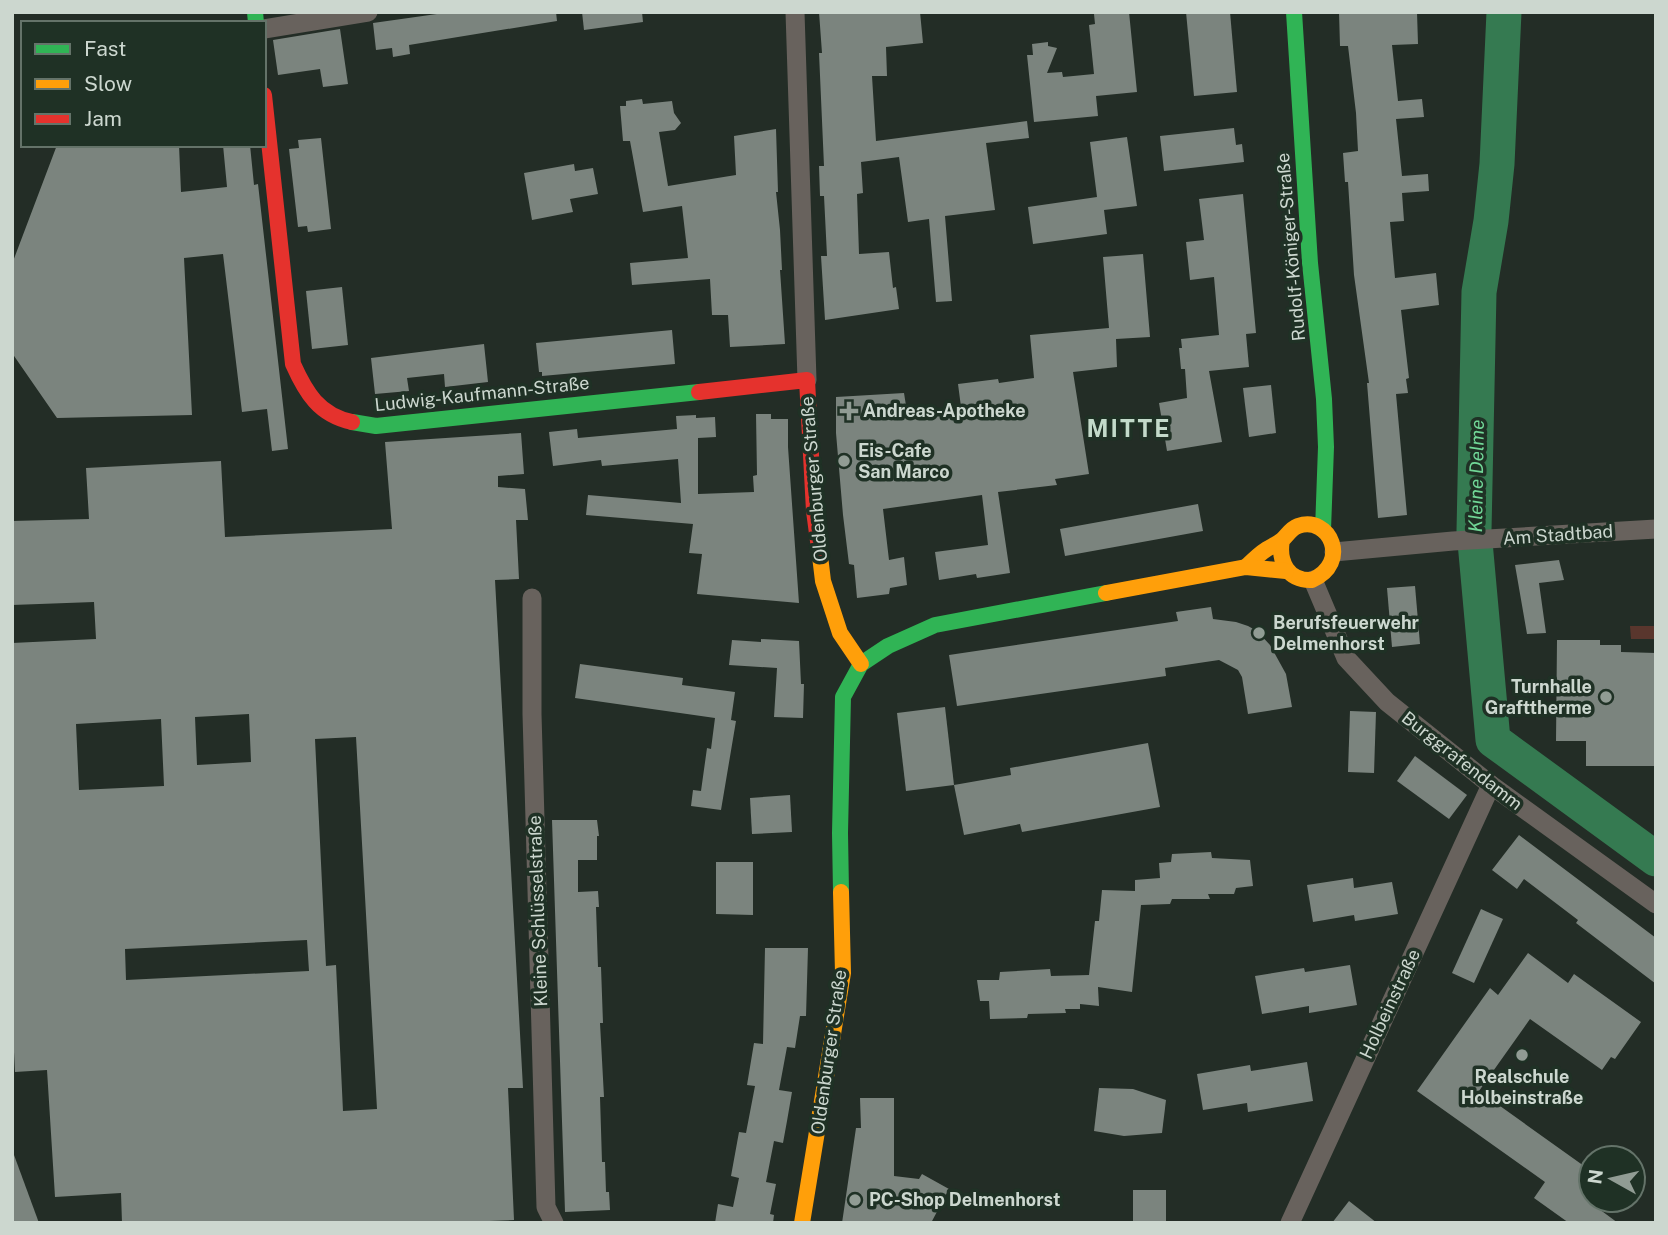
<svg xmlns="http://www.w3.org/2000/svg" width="1668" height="1235" font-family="'Public Sans',sans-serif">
<rect width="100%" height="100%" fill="#232d26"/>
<!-- green -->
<path fill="#59362d" d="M1630,626h26v13h-25z"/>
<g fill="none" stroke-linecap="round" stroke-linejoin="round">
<!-- river -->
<path stroke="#357a51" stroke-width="35" d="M1504,12l-7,152 -6,57 -12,71 -5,239 19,209 163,119"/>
</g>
<!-- building -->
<g fill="#7b847e" fill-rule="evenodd">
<path d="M451,12h105l1,9 -148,24 1,9 -17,3 -1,-9 -16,2 -3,-27z"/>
<path d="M582,12h60l1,10 -59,8z"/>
<path d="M819,12h101l3,31 -37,4 1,29h-15l4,65 151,-20 2,17 -43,5 9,67 -50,6 7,85 -16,1 -7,-83 -21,3 -9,-65 -38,5 2,31 -6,1 2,60 30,-2 4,36 3,-1 3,22 -74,11 -4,-64h6l-3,-60h-4l-1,-30h5l-5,-113h3z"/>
<path d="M1129,12l8,80 -41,4 2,20 -64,6 -7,-67h6l-1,-11 16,-2v4l9,2 -10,25 15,-1 1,5 31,-3 -5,-49 6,-1 -1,-10z"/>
<path d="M1186,12h44l7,80 -43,4z"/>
<path d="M1339,12h78l1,32 -26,1 6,56 24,-2 2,18 -28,2 6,57 26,-2 1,17 -27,2 2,28 -14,1 5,56 41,-5 3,32 -38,5 8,68 -3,1 2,14 -12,1 11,121 -29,3 -11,-135h2l-15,-108 -6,-93h-3l-2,-29 15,-2 -2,-38 -8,-67h-8z"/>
<path d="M340,29l8,55 -25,3 -3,-18 -42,6 -5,-35z"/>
<path d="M642,99l1,5 29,-3 2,12 7,10 -6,7 -16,2 9,54 68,-11 -2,-39 42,-7 2,63h-2l4,38 2,40h-2l5,74 -55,3 -2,-32h-16l-2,-36 -78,6 -2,-22 58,-5 -6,-52 -39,6 -13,-71h-7l-3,-35h6v-5z"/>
<path d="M1234,128l2,17 6,-1 2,18 -80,9 -4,-35z"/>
<path d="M1127,137l10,69 -33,4 3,24 -74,10 -5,-37 69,-10 -7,-55z"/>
<path d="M321,138l10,91 -23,3 -1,-6 -9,1 -9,-78 10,-1 -1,-8z"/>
<path d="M57,145h122l2,47 46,-5 -4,-42h27l4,40 4,-1 30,265 -16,2 -5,-42 -25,3 -19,-158 -39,4 8,157 -135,3 -45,-65v-89z"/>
<path d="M574,164l1,7 18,-3 5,26 -28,5 3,13 -41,8 -8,-47z"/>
<path d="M1243,194l13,139 -10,1 3,33 -40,4 13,71 -55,9 -8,-48 28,-5 -2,-29h-4l-2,-21h3l-1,-9 38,-4 -5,-58 -24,3 -4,-38 18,-2 -5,-41z"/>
<path d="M1143,254l7,83 -34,2 1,28 -44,5 16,102 -34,5 2,6 -59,7 12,81 -33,5 -1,-4 -37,6 -4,-28 53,-7 -6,-50 -99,14 6,51 15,-3 3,28 -17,3 -1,6 -32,4 -3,-33 -5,-1 -6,-49 -7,-82v-36l68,-4 3,19 17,-3 3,3 34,-5 -3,-23 40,-5 1,4 35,-5 -4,-43 79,-7 -6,-71z"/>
<path d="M342,287l6,58 -36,4 -6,-58z"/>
<path d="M672,330l3,34 -133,12v-4h-3l-3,-29z"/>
<path d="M484,344l4,38 -43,5 -1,-13 -37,4 2,13 -34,3 -4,-36z"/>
<path d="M1271,385l5,48 -27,4 -6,-49z"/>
<path d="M756,414h15v5h17v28l11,156 -102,-9 5,-40 -13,-1 4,-29 -107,-9 2,-20 93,8 -3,-44 -76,7 -1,-6 -48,6 -4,-34 28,-3 1,9 99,-9 -1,-13 20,-1v3l19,-1 1,20 -18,1v56l56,-2 -1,-16 4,-1z"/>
<path d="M521,433l3,41 -26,2v11l27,2 3,31h-12l3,59 -24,1 28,508h-15l6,132 -25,1v2h-367l-1,-30 -66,4 -8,-127 -32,2 -3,-60v-369l84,-4 -2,-37 -82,3v-84l77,-2 -3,-51 135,-7 4,76 167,-8 -7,-87zM249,714l2,48 -54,3 -2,-48zM161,719l3,67 -85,4 -3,-66zM356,737l21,372 -34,2 -7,-146 -10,1 -11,-227zM307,940l2,31 -183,9 -1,-31z"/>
<path d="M1198,504l5,27 -138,25 -5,-27z"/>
<path d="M1559,560l5,20 -25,3 7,50 -19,1 -12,-69z"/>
<path d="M1415,586l5,58 -28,3 -5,-59z"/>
<path d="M1211,607l2,12 23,3 12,4 9,5 13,14 16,29 6,33 -44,7 -6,-37 -4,-7 -19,-10 -54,8 1,8 -209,30 -8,-51 229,-34 -2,-9z"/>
<path d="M761,639l38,2 2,43h3l-1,34 -29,-1 3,-49 -48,-3 3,-25 29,2z"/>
<path d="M1557,640h43v5h21v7l35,1v113h-70v-25h-30z"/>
<path d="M580,664l103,14 -1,7 53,7 -4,28 5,1 -15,89 -30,-4 2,-16 8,1 6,-43 4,1 4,-31 -140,-20z"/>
<path d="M945,707l9,78 -48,6 -9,-78z"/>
<path d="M1350,711l26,1 -2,61 -26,-1z"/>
<path d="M1148,743l12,64 -138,25 -2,-8 -56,11 -10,-50 57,-10 -1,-7z"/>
<path d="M1415,756l52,39 -18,24 -52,-38z"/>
<path d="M790,795l2,37 -40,2 -2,-36z"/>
<path d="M552,820h45l2,16h-2v24h-19v32l20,-1 1,16h-3l2,60h3l2,56h-3l4,74h-4l2,65h3l1,30h3l1,18 -45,2z"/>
<path d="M1519,835l137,103v46l-80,-61 2,-3 -54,-41 -7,10 -25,-19z"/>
<path d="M1211,852l1,6 38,2 3,26 -17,2 -2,6h-26l2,5h-38l-2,5 -29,1 -9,87 -34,-5 1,19 -19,-2v5h-15l1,4 -38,1 -1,4 -37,1 -1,-18h-9l-3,-21h22l1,-8 50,-3 1,7 38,-1 6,-54h4l3,-31 33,1v-11l25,-2 -1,-15 12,-1 1,-8z"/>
<path d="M716,862h37v53l-37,-1z"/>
<path d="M1353,878l1,10 38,-6 6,32 -43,7 -1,-6 -41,7 -6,-37z"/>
<path d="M1481,909l22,10 -29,64 -22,-10z"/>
<path d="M765,948h43l-2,68h-6l-5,32 -8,-1 -8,43 13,2 -5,29 -4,22 -9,-2 -8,41 10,2 -6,30 4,1 -1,8h-58l3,-19 15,3 6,-29 -8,-2 8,-44 7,1 9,-47 -8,-1 7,-42 9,1z"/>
<path d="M1528,953l40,30 6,-9 67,48 -26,37 -4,-2 -9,13 -72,-51 -51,72 112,80v32l27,20h-49l-35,-25 11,-16 -128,-91 73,-103 8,7z"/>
<path d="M1350,965l7,40 -48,8v-7l-47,8 -7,-38 49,-8 1,4z"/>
<path d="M1307,1062l6,39 -65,11 -1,-9 -44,7 -6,-36 53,-9 1,6z"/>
<path d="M1099,1088l34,1 33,11 -4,33 -38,3 -30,-5z"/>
<path d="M860,1098h34v78l25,3 3,-5 27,15 -18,34h-89l14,-95h5z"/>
<path d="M12,1155h2l25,68h-27z"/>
<rect x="1133" y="1190" width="33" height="33"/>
<path d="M1349,1201l28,22h-45z"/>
</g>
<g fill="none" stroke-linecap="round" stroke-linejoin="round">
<!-- street -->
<g stroke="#68625d" stroke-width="19">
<path d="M795,12l12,368"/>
<path d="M264,29l104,-17"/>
<path d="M1334,552l119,-11 203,-12"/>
<path d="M1313,580l33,78 41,44 104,83 165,119"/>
<path d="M532,598v116l14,493 8,16"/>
<path d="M1290,1223l201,-438"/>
</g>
<!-- fast -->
<g stroke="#30b455" stroke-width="16">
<path d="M255,12l1,11"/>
<path d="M1294,12l16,251 14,136 2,48 -3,83"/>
<path d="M352,422l24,4 323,-34"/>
<path d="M841,892l-1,-59 3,-136 18,-33 27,-18 47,-21 171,-32"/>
</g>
<!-- slow -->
<g stroke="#ff9f0a" stroke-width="16">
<path d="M820,556l3,25 17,52 21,31"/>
<path d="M1246,567c7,-7 13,-13 21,-18 5,-3 10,-5 15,-9 5,-4 8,-11 16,-14 32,-11 53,37 14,54 -24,1 -34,-18 -30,-40"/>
<path d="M1106,593l140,-26 40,4"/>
<path d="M802,1223l41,-250 -2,-81"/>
</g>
<!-- jam -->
<g stroke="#e5322d" stroke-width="16">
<path d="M264,95l29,269c13,29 26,51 59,58"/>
<path d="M699,392l108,-12 7,131 6,45"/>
</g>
</g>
<!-- markers -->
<g fill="#919c94" stroke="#1f3125" stroke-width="2.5">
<path d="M845.5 400.5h7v7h7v7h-7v7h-7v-7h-7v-7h7z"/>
<circle cx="844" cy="461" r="7"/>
<circle cx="1259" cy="633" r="7"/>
<circle cx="1606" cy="697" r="7"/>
<circle cx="1522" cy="1055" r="7"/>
<circle cx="855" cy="1200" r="7"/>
</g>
<g text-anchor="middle" stroke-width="7" stroke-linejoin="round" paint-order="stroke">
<!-- street labels -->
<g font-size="18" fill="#ccd7cf" stroke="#1f3125">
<text transform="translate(1291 247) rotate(-95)" y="6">Rudolf-Königer-Straße</text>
<text transform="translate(482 394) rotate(-6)" y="6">Ludwig-Kaufmann-Straße</text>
<text transform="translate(814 479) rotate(-95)" y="6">Oldenburger Straße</text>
<text transform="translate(1558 535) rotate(-4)" y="6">Am Stadtbad</text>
<text transform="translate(1462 761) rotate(38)" y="6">Burggrafendamm</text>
<text transform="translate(538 911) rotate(-92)" y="6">Kleine Schlüsselstraße</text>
<text transform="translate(1390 1004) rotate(-65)" y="6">Holbeinstraße</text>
<text transform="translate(829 1052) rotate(-82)" y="6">Oldenburger Straße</text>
</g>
<!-- poi labels -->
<g font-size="18" font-weight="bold" fill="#ccd7cf" stroke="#1f3125" text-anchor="start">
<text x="863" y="417">Andreas-Apotheke</text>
<text x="858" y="457">Eis-Cafe<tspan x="858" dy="21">San Marco</tspan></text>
<text x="1273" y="629">Berufsfeuerwehr<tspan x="1273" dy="21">Delmenhorst</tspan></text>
<text x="1592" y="693" text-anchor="end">Turnhalle<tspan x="1592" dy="21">Grafttherme</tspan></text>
<text x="1522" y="1083" text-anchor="middle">Realschule<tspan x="1522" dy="21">Holbeinstraße</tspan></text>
<text x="869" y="1206">PC-Shop Delmenhorst</text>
</g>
<!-- water labels -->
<g font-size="19" font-style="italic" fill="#71d797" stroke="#1f3125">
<text transform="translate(1476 476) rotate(-89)" y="7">Kleine Delme</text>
</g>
<!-- district labels -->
<g font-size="24" font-weight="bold" letter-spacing="2" fill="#c3daca" stroke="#1f3125">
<text x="1129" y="437">MITTE</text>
</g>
</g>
<!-- border -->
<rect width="1668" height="1235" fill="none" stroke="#ccd7cf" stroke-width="28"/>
<!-- legend -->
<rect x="21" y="21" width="245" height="126" fill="#1f3125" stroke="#647369" stroke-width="2"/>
<rect x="35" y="44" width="35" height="10" fill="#30b455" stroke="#647369" stroke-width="2"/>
<text x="84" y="56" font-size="21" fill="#ccd7cf">Fast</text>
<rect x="35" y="79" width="35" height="10" fill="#ff9f0a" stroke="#647369" stroke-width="2"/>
<text x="84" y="91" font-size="21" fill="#ccd7cf">Slow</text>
<rect x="35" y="114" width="35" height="10" fill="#e5322d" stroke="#647369" stroke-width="2"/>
<text x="84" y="126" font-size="21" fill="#ccd7cf">Jam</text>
<!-- north arrow -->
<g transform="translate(1612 1179) rotate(278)"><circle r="33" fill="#1f3125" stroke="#647369" stroke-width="2"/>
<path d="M0-5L12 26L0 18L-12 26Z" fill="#919c94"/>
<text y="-10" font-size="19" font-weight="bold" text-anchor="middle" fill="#ccd7cf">N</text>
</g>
</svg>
